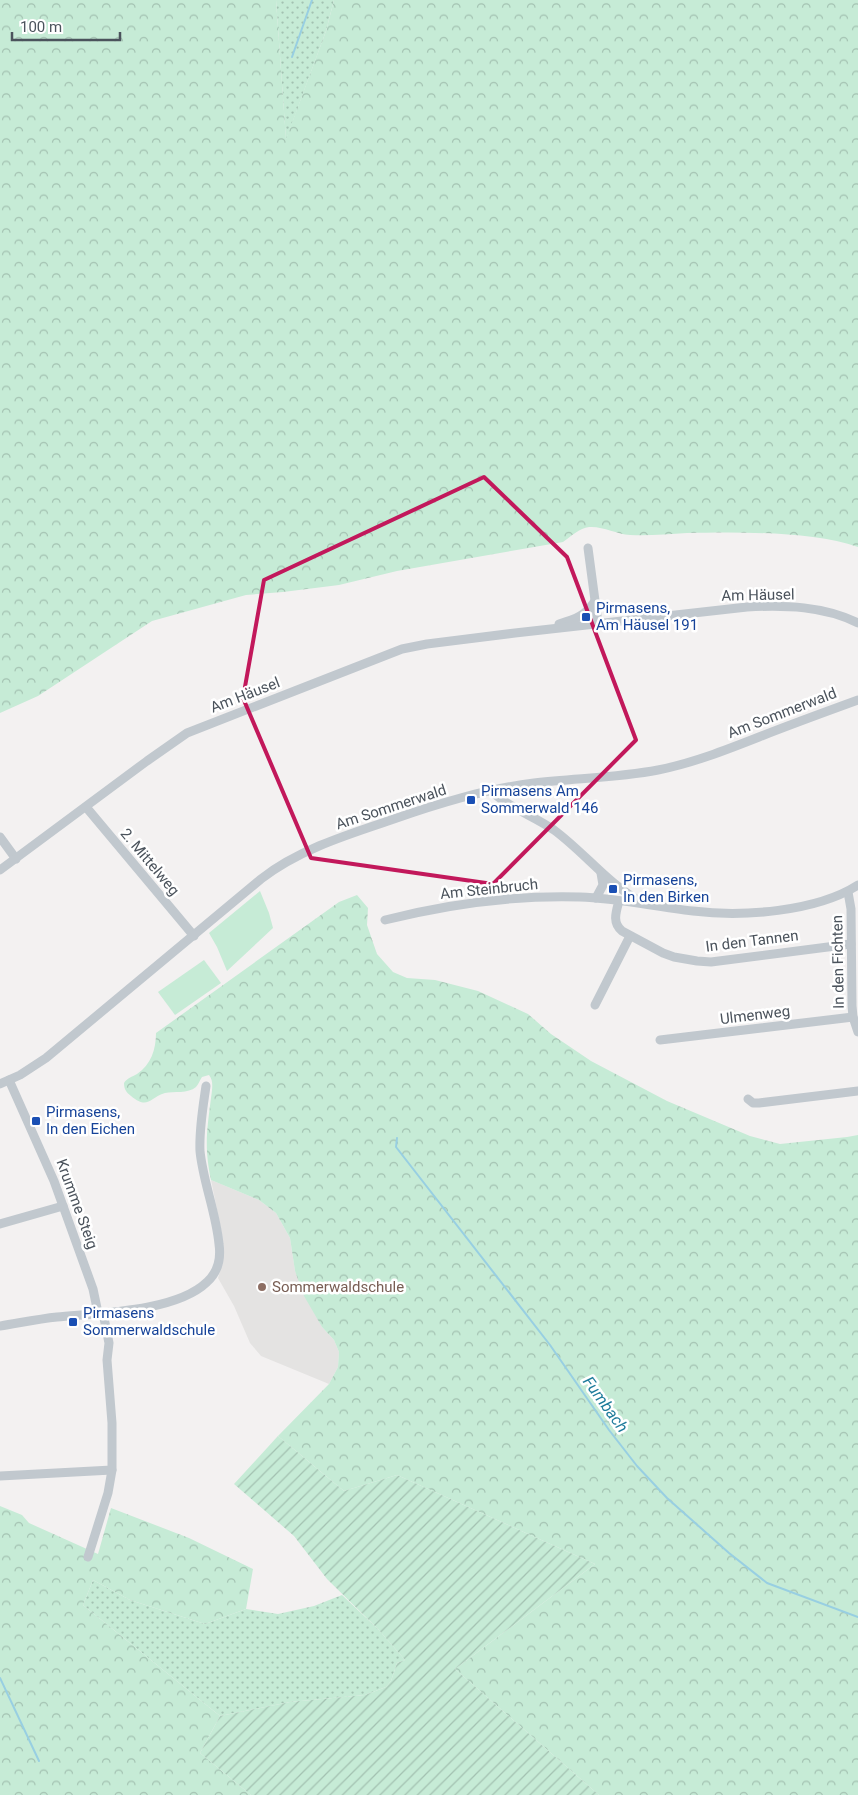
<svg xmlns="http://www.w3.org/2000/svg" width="858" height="1795" font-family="Roboto,sans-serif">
<defs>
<pattern id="grass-dots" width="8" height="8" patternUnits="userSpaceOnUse" patternTransform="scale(1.25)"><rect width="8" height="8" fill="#c6ebd6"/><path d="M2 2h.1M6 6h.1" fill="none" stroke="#a3c1b1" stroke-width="1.8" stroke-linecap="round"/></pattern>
<pattern id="forest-crowns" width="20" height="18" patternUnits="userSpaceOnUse" patternTransform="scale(1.25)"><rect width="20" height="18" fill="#c6ebd6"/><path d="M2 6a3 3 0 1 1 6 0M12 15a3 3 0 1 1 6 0" fill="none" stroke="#a3c1b1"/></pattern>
<pattern id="garden-furrows" width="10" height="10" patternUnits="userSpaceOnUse" patternTransform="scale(1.25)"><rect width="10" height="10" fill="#c6ebd6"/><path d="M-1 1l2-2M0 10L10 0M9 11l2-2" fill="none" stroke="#a3c1b1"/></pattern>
</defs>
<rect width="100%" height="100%" fill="#f3f1f1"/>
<!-- education -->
<path fill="#e4e3e2" d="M211,1180l48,20 17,13 14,25 5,33 27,56 12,13 5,12 -1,15 -9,17 -68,-28 -11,-13 -16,-37 -16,-28 5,-16 -1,-28z"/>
<!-- grass -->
<g fill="url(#grass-dots)">
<path d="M276,0h58l-8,31 -40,109z"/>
<path d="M93,1580l37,20 75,24 41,-15 32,5 36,-8 28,-11 36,34 27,31 -8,3 -6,18 -5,6 -21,8 -75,7 -70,14 -137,-111z"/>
</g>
<!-- forest -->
<g fill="url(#forest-crowns)">
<path d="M0,0h276l10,139 40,-108 8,-31h524v547c-47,-16 -120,-15 -171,-14 -19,1 -38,3 -57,2 -14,-1 -27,-9 -41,-8 -9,1 -19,10 -26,15l-166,29 -58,14 -56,7 -37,3 -94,26 -114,75 -38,17z"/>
<path d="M357,895l11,13 -1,17 10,29 16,18 14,6 28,2 43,11 50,23 23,20 40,27 76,40 83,35 30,8 67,-7 11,-2v660h-259l-144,-126 140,-105 -198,-89 -53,16 -66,-55 51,-52 9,-17 1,-15 -5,-12 -12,-13 -18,-31 -9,-25 -5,-33 -14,-25 -17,-13 -48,-20c-7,-33 -4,-50 0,-82 1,-8 3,-17 -2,-23l-7,2c-2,3 -4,8 -6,10 -8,7 -22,4 -31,6 -16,5 -17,17 -34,3 -5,-4 -7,-7 -7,-13 3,-5 8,-6 13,-9 14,-9 19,-25 19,-41l183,-131z"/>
<path d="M0,1506l22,9 7,8 69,31 13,-46 78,30 64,31 -7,40 -41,15 -75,-24 -37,-20 -10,25 137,111 -20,37 51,42h-251z"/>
</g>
<!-- park -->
<g fill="#c6ebd6">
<path d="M260,891l9,22 4,15 -46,43 -10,-24 -8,-14z"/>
<path d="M204,960l17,23 -46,32 -17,-23z"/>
</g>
<!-- garden -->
<path fill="url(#garden-furrows)" d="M278,1436l66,55 53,-16 198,89 -140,105 144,126h-348l-51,-42 20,-37 70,-14 75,-7 21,-8 5,-6 6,-18 8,-3 -27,-31 -51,-50 -33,-43 -60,-52z"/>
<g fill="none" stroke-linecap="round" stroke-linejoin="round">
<!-- stream -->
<g stroke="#98cfe2" stroke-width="2">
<path d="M292,57l20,-57"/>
<path d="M397,1138l-1,9 154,198 59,85 28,36 30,32 62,55 38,30 91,34"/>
<path d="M0,1678l39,83"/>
</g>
<!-- minor -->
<g stroke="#c1c8ce" stroke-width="9">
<path d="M588,548l10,75"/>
<path d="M559,624c17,-5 26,-8 36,-23"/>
<path d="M491,791c18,17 43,25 63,39 31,23 53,53 87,72"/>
<path d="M86,807l108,129"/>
<path d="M0,837l16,22"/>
<path d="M0,870l147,-109 40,-28 215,-84 25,-5 88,-11 232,-26c38,-2 77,-1 111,16"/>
<path d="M848,892l3,17 1,97 1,11 5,15"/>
<path d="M596,898l7,-13 -2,-12"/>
<path d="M619,901c-3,11 -7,22 3,30l41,22 11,4 23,4 14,1 140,-18"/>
<path d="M385,920c64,-16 129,-25 195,-23 38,1 75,10 113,14 49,6 123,1 165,-26"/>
<path d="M595,1005l35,-69"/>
<path d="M660,1040l193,-23"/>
<path d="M9,1080l45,101 39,108 5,24"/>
<path d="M0,1084l20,-9 26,-17 215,-179c37,-29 85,-44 130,-59 46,-16 94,-31 143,-37 41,-5 83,-5 124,-13 35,-7 68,-20 101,-33 33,-13 66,-25 99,-37"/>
<path d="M748,1099l5,4h6l99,-12"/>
<path d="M0,1224l63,-18"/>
<path d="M0,1326c19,-3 38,-7 57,-9 41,-4 119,-5 150,-35 11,-10 14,-24 12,-38 -3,-32 -16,-62 -19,-93 -1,-22 3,-44 6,-65"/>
<path d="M0,1476l112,-6"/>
<path d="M88,1557l20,-64 4,-23v-47l-5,-63 2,-17 -6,-30"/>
</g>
</g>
<!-- marked area -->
<path fill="none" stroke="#c2185b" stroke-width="4" stroke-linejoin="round" d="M484,477l83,80 69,183 -143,144 -182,-26 -68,-160 21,-118z"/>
<!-- markers -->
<g fill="#1a4fb4" stroke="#fff" stroke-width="2">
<rect x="581" y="612" width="10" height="10" rx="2.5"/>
<rect x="466" y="795" width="10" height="10" rx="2.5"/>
<rect x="608" y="884" width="10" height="10" rx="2.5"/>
<rect x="31" y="1116" width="10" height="10" rx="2.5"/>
<rect x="68" y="1317" width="10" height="10" rx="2.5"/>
</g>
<circle fill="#8d6e63" stroke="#fff" stroke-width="2" cx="262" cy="1287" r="5"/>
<g text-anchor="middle" stroke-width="5" stroke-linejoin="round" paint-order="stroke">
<!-- street labels -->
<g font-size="15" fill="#4b535c" stroke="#fff">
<text transform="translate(758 595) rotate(-1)" y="5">Am Häusel</text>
<text transform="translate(245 695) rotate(-21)" y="5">Am Häusel</text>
<text transform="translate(782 713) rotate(-21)" y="5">Am Sommerwald</text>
<text transform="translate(391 807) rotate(-18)" y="5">Am Sommerwald</text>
<text transform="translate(150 862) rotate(50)" y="5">2. Mittelweg</text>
<text transform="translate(489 889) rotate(-6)" y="5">Am Steinbruch</text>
<text transform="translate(752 941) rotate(-7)" y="5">In den Tannen</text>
<text transform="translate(838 962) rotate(-91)" y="5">In den Fichten</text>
<text transform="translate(755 1015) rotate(-7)" y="5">Ulmenweg</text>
<text transform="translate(77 1204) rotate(70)" y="5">Krumme Steig</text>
</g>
<!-- transit labels -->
<g font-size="15" fill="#164399" stroke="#fff" text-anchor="start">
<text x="596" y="613">Pirmasens,<tspan x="596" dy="17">Am Häusel 191</tspan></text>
<text x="481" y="796">Pirmasens Am<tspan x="481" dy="17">Sommerwald 146</tspan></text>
<text x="623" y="885">Pirmasens,<tspan x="623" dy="17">In den Birken</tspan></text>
<text x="46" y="1117">Pirmasens,<tspan x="46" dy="17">In den Eichen</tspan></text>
<text x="83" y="1318">Pirmasens<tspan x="83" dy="17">Sommerwaldschule</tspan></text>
</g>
<!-- education labels -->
<g font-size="15" fill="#785e54" stroke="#fff" text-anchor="start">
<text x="272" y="1292">Sommerwaldschule</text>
</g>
<!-- water labels -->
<g font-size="16" font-style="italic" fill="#1f7c9c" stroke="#fff">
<text transform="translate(606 1404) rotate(54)" y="6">Fumbach</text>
</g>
</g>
<!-- scale -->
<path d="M12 32v8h108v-8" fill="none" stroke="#4b535c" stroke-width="2.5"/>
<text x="20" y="32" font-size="15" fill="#4b535c" stroke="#ffffff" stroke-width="4" paint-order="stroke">100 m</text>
</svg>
